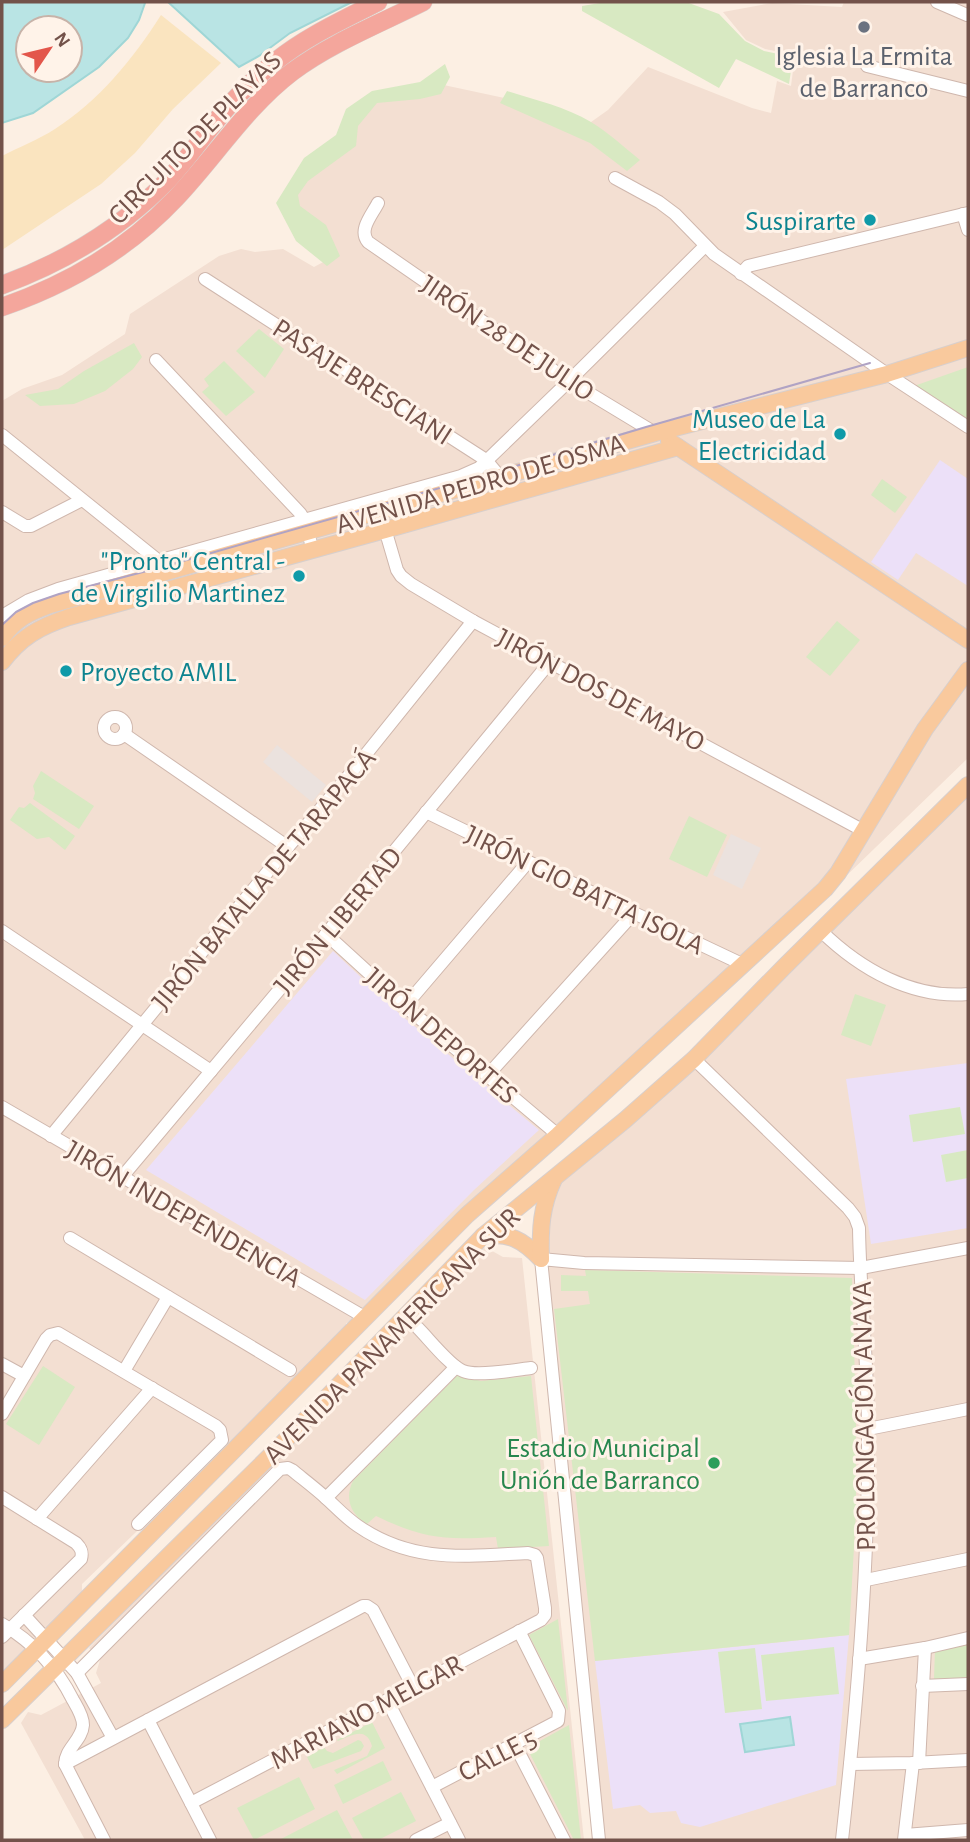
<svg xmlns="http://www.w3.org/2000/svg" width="970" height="1842" font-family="'Alegreya Sans',sans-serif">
<rect width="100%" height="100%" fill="#fcefe3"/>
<!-- residential -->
<g fill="#f3dfd2">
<path d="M844,2h124v756l-186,180 -308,277 -102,105 -26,3v7l-264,254v11l-80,80v-1274l20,-12 40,-14 63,-41 5,-20 89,-58 22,-7 14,3 28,-3 31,18 13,-7 -36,-67 65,-78 22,-17 61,-14 70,15 75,28 24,-17 40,-43 104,41 19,5 6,-32 14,5 4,-31 -30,-6 -19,-9 -23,-28 49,-9 70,4z"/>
<path d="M968,779v1061h-369l-58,-644 124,-121 67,-62z"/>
<path d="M485,1247l18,10 19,1 62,582h-499l-64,-117 7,-11 13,3 60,-32 -5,-10 4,-13 -11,-12z"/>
</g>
<!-- industrial -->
<g fill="#ebe2de">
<path d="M277,745l49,40 -14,17 -49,-40z"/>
<path d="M731,834l30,14 -19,41 -29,-14z"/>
</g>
<!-- education -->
<g fill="#ece0f8">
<path d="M940,460l28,19v107l-52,-33 -18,27 -27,-18z"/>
<path d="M333,951l68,64 138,115 -65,60 -109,110 -219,-130z"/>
<path d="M968,1063v165l-97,16 -25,-165z"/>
<path d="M849,1635l-13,150 -136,42 -19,-4 -5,-12 -26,2 -10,-8 -27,4 -18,-148z"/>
</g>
<!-- green -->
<g fill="#d8e9c2">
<path d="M606,2h80l33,12 26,27 19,10 29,6 -4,27 -53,-25 -17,29 -137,-77v-5z"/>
<path d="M445,64l5,13 -9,17 -21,5 -43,4 -19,23 -2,20 -48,35 -10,14 2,11 26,19 14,31 -13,10 -31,-25 -20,-38 28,-45 32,-23 10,-26 26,-18 48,-9z"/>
<path d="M507,91c28,9 59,16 84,31 18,11 33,25 49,38l-13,11 -37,-28 -90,-40z"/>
<path d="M259,329l25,20 -19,29 -29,-27z"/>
<path d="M134,343l8,14 -9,12 -28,22 -31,13 -34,2 -15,-11 33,-6 26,-18z"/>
<path d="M224,361l31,31 -29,24 -24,-24 7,-6 -5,-7z"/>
<path d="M968,367v55l-54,-36z"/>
<path d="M882,479l25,18 -12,16 -24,-18z"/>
<path d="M837,621l23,19 -30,36 -24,-19z"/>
<path d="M41,771l53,35 -15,23 -46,-30 2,-6 -2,-7z"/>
<path d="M30,803l45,33 -10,14 -16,-13 -12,2 -27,-19 9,-13 5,1z"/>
<path d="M689,816l38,19 -20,42 -38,-18z"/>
<path d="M855,994l31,11 -15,41 -30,-11z"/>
<path d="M960,1107l5,27 -52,8 -4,-27z"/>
<path d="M968,1150v28l-22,4 -5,-27z"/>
<path d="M585,1270l267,8 4,137v97l-7,123 -254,26 -41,-352 36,-5 -2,-13h-27v-16l25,1z"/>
<path d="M43,1366l32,21 -36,58 -33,-21z"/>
<path d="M458,1375l23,6 50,-5 18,170 -51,3 -2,-12c-52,3 -72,2 -120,-21l-9,8c-16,-9 -23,-26 -14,-43z"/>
<path d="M558,1619l10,92 -39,-76z"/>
<path d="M968,1643v35l-34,1 1,-30z"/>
<path d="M834,1647l5,47 -73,7 -5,-46z"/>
<path d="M755,1648l7,61 -37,4 -7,-61z"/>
<path d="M372,1722l13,26 -48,26 -3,-4 33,-14 5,-10c-6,-20 -20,-11 -34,-5l-1,-1z"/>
<path d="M569,1725l12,115h-7l-47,-92z"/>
<path d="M358,1740l3,1 3,5 -3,5 -48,18 -6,-12 17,-10 3,4 6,2z"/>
<path d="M383,1761l9,19 -49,24 -9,-19z"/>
<path d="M299,1777l16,32 -61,31 -17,-32z"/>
<path d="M401,1792l15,29 -38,19h-14l-12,-22z"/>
<path d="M337,1810l16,30h-74z"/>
</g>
<!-- sand -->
<path fill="#fae4bf" d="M161,15l60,48 -48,46 -38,44 -34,31 -99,66v-94c17,-9 36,-16 53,-27 44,-28 78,-70 106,-114z"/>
<!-- water -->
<g fill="#b9e4e4" stroke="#9fd6d6" stroke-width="2" fill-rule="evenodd">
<path d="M2,2h142l1,1 -6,17 -11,18 -29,29 -66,46 -31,10zM28,28h42v42h-42z"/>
<path d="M168,2h184l-62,31 -31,23 -20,11z"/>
<path d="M790,1717l4,28 -49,7 -5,-28z"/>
</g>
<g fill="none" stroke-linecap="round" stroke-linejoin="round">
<defs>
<g id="minor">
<path d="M937,2l30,13"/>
<path d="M867,66l101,25"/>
<path d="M615,178l44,24 16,12 39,40 173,120 81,53"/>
<path d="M378,203c-6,12 -20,27 -10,39l201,139 86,52"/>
<path d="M963,214l5,16"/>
<path d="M741,274l7,-8 220,-53"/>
<path d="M205,279l281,181 10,12 7,25"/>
<path d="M156,360l144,153 5,8 8,30"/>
<path d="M2,435l153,123 6,8"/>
<path d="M2,512l23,14h6l51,-26"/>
<path d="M380,512l17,58 4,6 10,8 62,37 391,210"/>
<path d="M2,616l27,-16 29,-11 403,-113 18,-8 90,-87 136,-135"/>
<circle cx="115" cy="728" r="11"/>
<path d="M124,734l164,113"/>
<path d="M426,812l208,101 110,52"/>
<path d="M2,931l209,140"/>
<path d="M821,931c39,38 91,68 147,63"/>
<path d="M326,934l79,72 153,129"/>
<path d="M405,1006l123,-144"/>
<path d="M694,1059l154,149 7,9 4,11c1,67 9,135 9,202 1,138 -11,274 -26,410"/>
<path d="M487,1076l147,-163"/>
<path d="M2,1107l364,211"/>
<path d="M51,1136l237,-289 58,-68 127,-158"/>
<path d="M122,1177l204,-243 224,-272"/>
<path d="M70,1238l220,132"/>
<path d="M418,1328c11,11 32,38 45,43 14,6 52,-1 68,-3"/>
<path d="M2,1364l22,12"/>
<path d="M124,1371l44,-74"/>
<path d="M2,1414l44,-75 4,-4 8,-2 158,93 4,4 2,10 -84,84"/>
<path d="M868,1429l100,-20"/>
<path d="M2,1497l74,46c5,5 7,9 5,16l-79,78"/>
<path d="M326,1498l130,-131"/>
<path d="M37,1519l115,-131"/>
<path d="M866,1580l102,-21"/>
<path d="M24,1615l53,58 36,65"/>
<path d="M2,1624c31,18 55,44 71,76 4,7 10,16 10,25 -1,15 -18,24 -18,39"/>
<path d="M859,1659l66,-11 43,-10"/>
<path d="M77,1673l203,-204 8,-1 4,2c11,9 23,18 34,28 10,9 20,20 32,28 55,38 108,30 170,27l7,2 2,3 8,50v7l-4,5 -350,183"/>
<path d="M922,1686l46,-2"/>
<path d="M387,1700l72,140"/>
<path d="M148,1720l62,120"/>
<path d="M515,1745l49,95"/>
<path d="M919,1763l6,-115"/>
<path d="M65,1764l298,-158h4l6,4 40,77"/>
<path d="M65,1764l39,76"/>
<path d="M850,1764l63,-1 55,-3"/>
<path d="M432,1787l126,-66 1,-10 -40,-80"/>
<path d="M905,1835l63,-5"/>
<path d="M416,1840l34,-17"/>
<path d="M599,1840l-58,-581 43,4 277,5 107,-20"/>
<path d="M904,1840l9,-77"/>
</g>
<g id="major">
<path d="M669,441l299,199"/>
<path d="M2,638c14,-19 26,-25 48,-33l605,-172 232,-59 81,-26"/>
<path d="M2,662c19,-25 37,-35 67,-45l316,-87 293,-83"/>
<path d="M483,1236c26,-4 40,4 58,23"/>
<path d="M541,1259c-1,-30 0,-52 13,-80"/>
<path d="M2,1684l465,-469 91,-80 267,-246 13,-16 87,-144 43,-59"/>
<path d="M2,1720l270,-266 211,-218 142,-116 69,-61 91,-93 183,-181"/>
</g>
<g id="highway">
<path d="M2,285c63,-23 119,-57 166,-105 23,-25 42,-54 65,-79 13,-14 28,-28 43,-40 31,-25 67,-41 102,-59"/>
<path d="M2,307c67,-23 125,-57 174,-109 39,-41 70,-91 116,-126 39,-29 87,-48 131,-70"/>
</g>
</defs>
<!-- minor casing -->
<use href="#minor" stroke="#cfb7ad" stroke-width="14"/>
<!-- major casing -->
<use href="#major" stroke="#d8cfcc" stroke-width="18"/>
<!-- highway casing -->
<use href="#highway" stroke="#d8cfcc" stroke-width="19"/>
<!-- minor -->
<use href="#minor" stroke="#fff" stroke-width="12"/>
<!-- major -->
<use href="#major" stroke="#f9c99d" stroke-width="16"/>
<!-- highway -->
<use href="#highway" stroke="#f4a69c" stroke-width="18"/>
<!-- tram -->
<path stroke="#b0a3c4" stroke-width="2" d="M2,625l14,-13 17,-9 26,-9 103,-27 334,-95 150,-45 224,-64"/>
</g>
<!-- markers -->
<circle fill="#6b7280" stroke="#fff3e9" stroke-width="2.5" cx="864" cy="27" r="7"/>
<g fill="#0f9aa8" stroke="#fff3e9" stroke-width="2.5">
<circle cx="870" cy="220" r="7"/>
<circle cx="840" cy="434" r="7"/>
<circle cx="299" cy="576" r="7"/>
<circle cx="66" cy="671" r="7"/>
</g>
<circle fill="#2e9e5b" stroke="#fff3e9" stroke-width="2.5" cx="714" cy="1463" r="7"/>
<g text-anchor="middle" stroke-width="6" stroke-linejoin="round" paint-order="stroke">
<!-- worship labels -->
<g font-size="28" fill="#5b616d" stroke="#fff3e9">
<text x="864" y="65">Iglesia La Ermita<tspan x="864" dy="32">de Barranco</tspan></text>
</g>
<!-- street labels -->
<g font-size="28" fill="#73524a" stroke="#fff3e9">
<text transform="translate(194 137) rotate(-45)" y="10">CIRCUITO DE PLAYAS</text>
<text transform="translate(508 337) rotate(34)" y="10">JIRÓN 28 DE JULIO</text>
<text transform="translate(363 381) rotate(33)" y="10">PASAJE BRESCIANI</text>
<text transform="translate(480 483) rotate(-16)" y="10">AVENIDA PEDRO DE OSMA</text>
<text transform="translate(601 689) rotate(28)" y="10">JIRÓN DOS DE MAYO</text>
<text transform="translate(263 879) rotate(-50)" y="10">JIRÓN BATALLA DE TARAPACÁ</text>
<text transform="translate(585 889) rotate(26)" y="10">JIRÓN GIO BATTA ISOLA</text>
<text transform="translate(337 920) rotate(-50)" y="10">JIRÓN LIBERTAD</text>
<text transform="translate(442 1035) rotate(41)" y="10">JIRÓN DEPORTES</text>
<text transform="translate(184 1213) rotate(30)" y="10">JIRÓN INDEPENDENCIA</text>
<text transform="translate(391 1335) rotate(-45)" y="10">AVENIDA PANAMERICANA SUR</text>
<text transform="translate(863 1416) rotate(-91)" y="10">PROLONGACIÓN ANAYA</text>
<text transform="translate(366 1711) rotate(-28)" y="10">MARIANO MELGAR</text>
<text transform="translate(497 1754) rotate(-27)" y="10">CALLE 5</text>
</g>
<!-- culture labels -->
<g font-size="28" fill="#0d838f" stroke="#fff3e9" text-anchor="end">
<text x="856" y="230">Suspirarte</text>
<text x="826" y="428">Museo de La<tspan x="826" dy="32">Electricidad</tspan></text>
<text x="285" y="570">"Pronto" Central -<tspan x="285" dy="32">de Virgilio Martinez</tspan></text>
<text x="80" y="681" text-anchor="start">Proyecto AMIL</text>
</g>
<!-- leisure labels -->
<g font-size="28" fill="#27864d" stroke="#fff3e9" text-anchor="end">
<text x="700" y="1457">Estadio Municipal<tspan x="700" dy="32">Unión de Barranco</tspan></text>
</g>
</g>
<!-- border -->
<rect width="970" height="1842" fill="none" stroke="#73524a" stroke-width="7"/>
<!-- north arrow -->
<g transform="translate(49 49) rotate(55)"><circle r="33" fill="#fff3e9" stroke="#c7b3a9" stroke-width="2"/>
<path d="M0-5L12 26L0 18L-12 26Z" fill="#e3564b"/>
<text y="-10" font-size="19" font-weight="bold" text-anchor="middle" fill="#73524a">N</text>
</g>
</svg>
